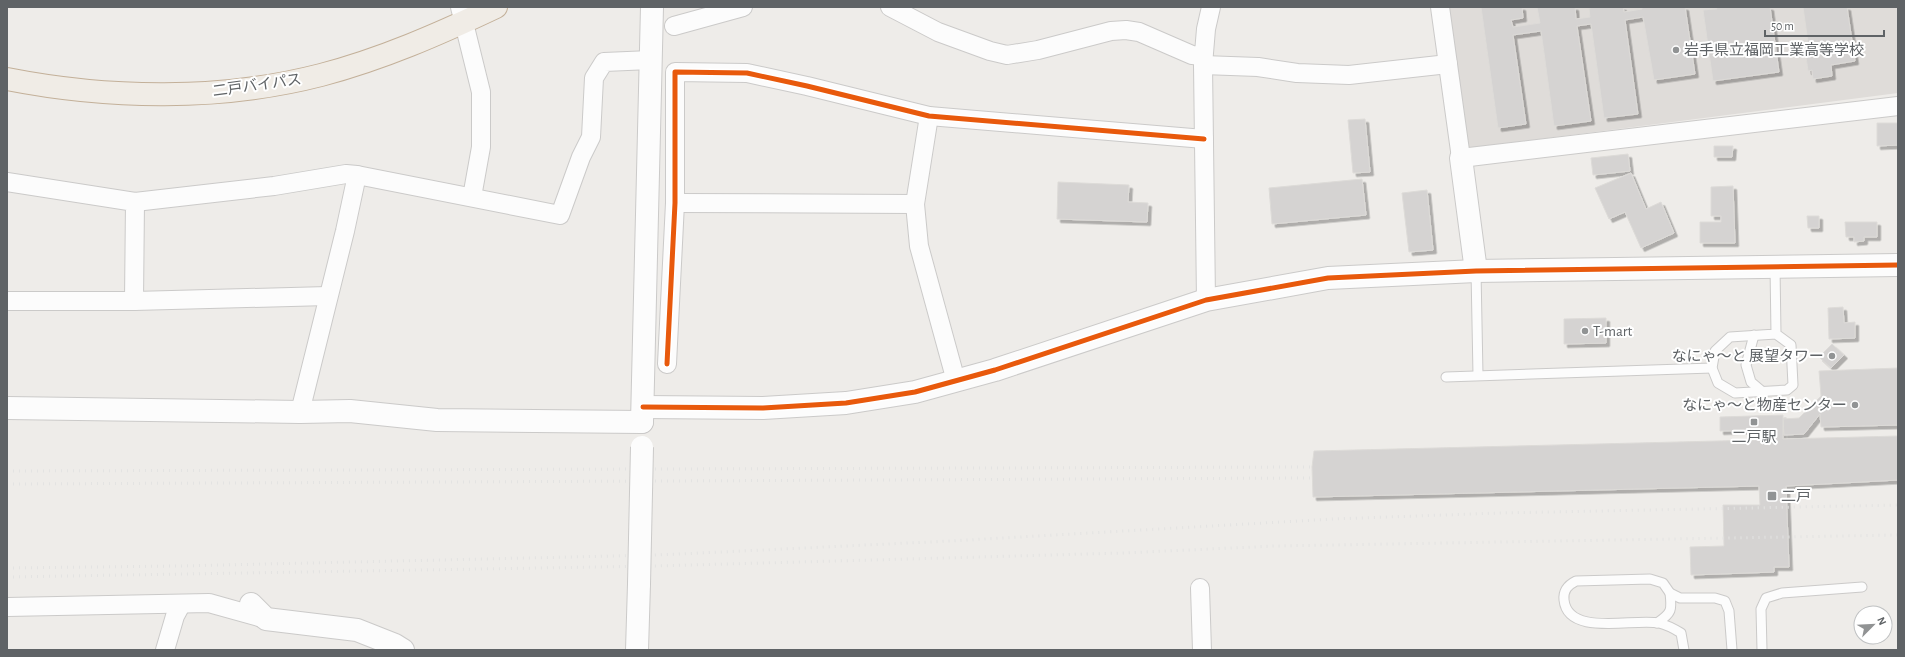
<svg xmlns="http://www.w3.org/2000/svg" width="1905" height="657" font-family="'Alegreya Sans','Noto Sans JP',sans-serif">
<defs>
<filter id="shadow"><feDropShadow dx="3.5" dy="3.5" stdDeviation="0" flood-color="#0004"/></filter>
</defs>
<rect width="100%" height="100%" fill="#eeece9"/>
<!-- education -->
<path fill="#dfdcd9" d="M1449,7h449v86l-429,55 -4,-8z"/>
<!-- building -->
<g fill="#d5d3d2" stroke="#dddbd8" filter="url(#shadow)">
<path d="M1481,7h41l1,11 -12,2 2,7 27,-4 -3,-16h38l1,12 14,-2 -1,-9 6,-1h28l1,5 18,-3v-2h43l10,67 -41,6 -11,-63 -18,3 13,94 -34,4 -13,-94 -14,2 14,95 -37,5 -13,-95 -28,4 13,89 -28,4z"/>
<path d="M1716,7h54l9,65 -66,9 -10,-71 14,-1z"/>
<path d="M1803,7h44l8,54 -24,4 1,11 -19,3 -1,-9 -4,1 -4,-29h4z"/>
<path d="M1365,119l5,53 -17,1 -5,-53z"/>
<path d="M1877,123h21v22l-21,1z"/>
<path d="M1714,146h19l-1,11h-18z"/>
<path d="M1628,154l2,17 -37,4 -2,-17z"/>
<path d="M1631,173l15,36 15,-7 13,31 -33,15 -16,-36 -16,7 -14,-31z"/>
<path d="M1362,179l4,36 -94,9 -3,-36z"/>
<path d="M1058,182l71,3 -1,17 20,1 -1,19 -90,-3z"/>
<path d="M1733,186l2,57h-35v-21h21v-6h-10v-29z"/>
<path d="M1427,190l6,60 -24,2 -7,-59z"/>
<path d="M1807,216h12v12h-11z"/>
<path d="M1845,222h32v15h-13v4l-10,1v-5h-8z"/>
<path d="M1843,307l1,16 11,-1v16l-26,1 -1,-31z"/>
<path d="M1606,318v25l-42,1v-25z"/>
<path d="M1832,344l12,11 -13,13 -12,-11z"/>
<path d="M1898,368v57l-77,2 -1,-13 -16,20 -20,1 -1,-16 16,-1 22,-22 -2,-25z"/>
<path d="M1783,415v24l115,-3v44l-112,6 3,81h-15v5l-83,3 -1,-28 34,-1 -1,-41h37l-1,-19 -446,11 -1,-30 2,-16 443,-11v-10l-37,1v-14z"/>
</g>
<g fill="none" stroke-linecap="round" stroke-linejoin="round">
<defs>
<g id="service">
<path d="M1775,267l1,67 15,11 2,40 -6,5 -52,3 -17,-10 -6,-15 3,-17 15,-14 46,-3"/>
<path d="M1476,271l2,104"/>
<path d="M1754,335l-8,30 5,17 13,11"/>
<path d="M1446,377l266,-9"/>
<path d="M1657,623c15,-10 15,-13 13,-30"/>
<path d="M1684,650l-3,-17c-8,-5 -14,-8 -22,-10 -26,-5 -91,14 -95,-23 -1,-10 4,-15 12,-19l74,-2 13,4 7,10 10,5h35l10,3 4,10 3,39"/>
<path d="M1762,650l-1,-41 5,-11 16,-5 80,-6"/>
</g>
<g id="minor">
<path d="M460,7l21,85v55l-9,50"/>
<path d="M890,7l48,25 52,19 17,4 31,-5 73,-19 15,-1 13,2 53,23 11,1"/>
<path d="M1440,7l21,151 437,-52"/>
<path d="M674,26l69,-19"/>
<path d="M1203,65l55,2 39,6 52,2 99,-11"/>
<path d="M929,116l-14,88 4,42 37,135"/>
<path d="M7,182l128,20 -1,99"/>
<path d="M135,202l139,-16 72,-12 11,1"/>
<path d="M675,203l240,1"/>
<path d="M1206,300l-3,-235 3,-36 5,-22"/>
<path d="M7,301h127l194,-5"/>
<path d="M667,364l8,-161v-131l72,1 60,13 122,30 275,23"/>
<path d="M300,412l45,-181 12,-56 203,40 21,-58 10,-20 3,-59 10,-16 47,-2"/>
<path d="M1200,588l2,62"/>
<path d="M7,607l202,-4 57,16"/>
<path d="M165,650l10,-34 6,-11"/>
</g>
<g id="tertiary">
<path d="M1461,158l15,113"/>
<path d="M643,407l120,1 83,-5 69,-11 80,-22 211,-70 122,-22 148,-7 422,-6"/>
<path d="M7,408l293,4 50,-1 87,9 205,2"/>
<path d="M642,422l10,-415"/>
<path d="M251,604l15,15 91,11 38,15 8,5"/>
<path d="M637,650l2,-66"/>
</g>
<path id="trunk" d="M7,79c102,20 213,22 314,-4 61,-16 118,-41 175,-68"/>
</defs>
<!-- service casing -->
<use href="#service" stroke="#cbcac9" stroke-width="11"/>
<!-- minor casing -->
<use href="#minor" stroke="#cbcac9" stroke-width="20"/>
<!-- tertiary casing -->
<use href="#tertiary" stroke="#cbcac9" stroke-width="24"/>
<!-- trunk casing -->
<use href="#trunk" stroke="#c3b099" stroke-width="24"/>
<!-- service -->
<use href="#service" stroke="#fcfcfc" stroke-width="9"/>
<!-- minor -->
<use href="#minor" stroke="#fcfcfc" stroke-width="18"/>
<!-- tertiary -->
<use href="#tertiary" stroke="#fcfcfc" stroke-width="22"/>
<!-- trunk -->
<use href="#trunk" stroke="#f0ece6" stroke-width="22"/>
<!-- rail -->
<g stroke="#e3e3e2" stroke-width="3" stroke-dasharray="1 5" stroke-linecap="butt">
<path d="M7,471l1305,-4"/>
<path d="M7,484l1305,-6"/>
<path d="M7,568l171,-2 480,-11 292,-14 383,-22 166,-6 399,-8"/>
<path d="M7,577l649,-11 467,-13 152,-7 623,-11"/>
</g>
<defs>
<path id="tertiary-bridge" d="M639,584l3,-137"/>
</defs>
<!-- tertiary-bridge casing -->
<use href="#tertiary-bridge" stroke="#cbcac9" stroke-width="24" stroke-linecap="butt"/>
<!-- tertiary-bridge -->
<use href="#tertiary-bridge" stroke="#fcfcfc" stroke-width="22"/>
<defs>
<g id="cycleway">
<path d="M667,364l8,-161v-131l72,1 60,13 122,30 275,23"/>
<path d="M643,407l120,1 83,-5 69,-11 80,-22 211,-70 122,-22 148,-7 422,-6"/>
</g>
</defs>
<!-- cycleway casing -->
<use href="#cycleway" stroke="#fff" stroke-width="8"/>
<!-- cycleway -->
<use href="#cycleway" stroke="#e8590c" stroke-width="5"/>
</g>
<!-- markers -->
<g fill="#919394" stroke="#fff" stroke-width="1.5">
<circle cx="1676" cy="50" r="4"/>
<circle cx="1585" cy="331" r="4"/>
<circle cx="1832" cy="356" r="4"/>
<circle cx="1855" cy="405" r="4"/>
<rect x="1750" y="418" width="8" height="8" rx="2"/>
<rect x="1767" y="491" width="10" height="10" rx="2"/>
</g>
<g text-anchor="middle" stroke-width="4" stroke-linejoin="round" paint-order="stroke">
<!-- poi labels -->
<g font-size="15" fill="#5f6366" stroke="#fff" text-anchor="start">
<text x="1684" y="55">岩手県立福岡工業高等学校</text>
<text x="1593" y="336">T-mart</text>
<text x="1824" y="361" text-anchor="end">なにゃ～と 展望タワー</text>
<text x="1847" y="410" text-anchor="end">なにゃ～と物産センター</text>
<text x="1754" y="442" text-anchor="middle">二戸駅</text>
<text x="1781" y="501">二戸</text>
</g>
<!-- street labels -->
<g font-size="15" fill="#5f6366" stroke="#fff">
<text transform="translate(257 85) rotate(-8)" y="5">二戸バイパス</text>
</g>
</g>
<!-- border -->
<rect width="1905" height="657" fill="none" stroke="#5f6366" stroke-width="16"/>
<!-- north arrow -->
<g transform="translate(1873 625) rotate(66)"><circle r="19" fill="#ffffff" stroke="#bfc1c2"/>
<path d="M0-3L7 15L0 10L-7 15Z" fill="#919394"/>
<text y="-6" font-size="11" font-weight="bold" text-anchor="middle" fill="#5f6366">N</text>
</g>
<!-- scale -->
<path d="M1765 30v6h119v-6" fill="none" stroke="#5f6366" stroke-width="2"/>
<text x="1771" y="30" font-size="12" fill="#5f6366" stroke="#ffffff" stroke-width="3" paint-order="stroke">50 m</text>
</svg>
